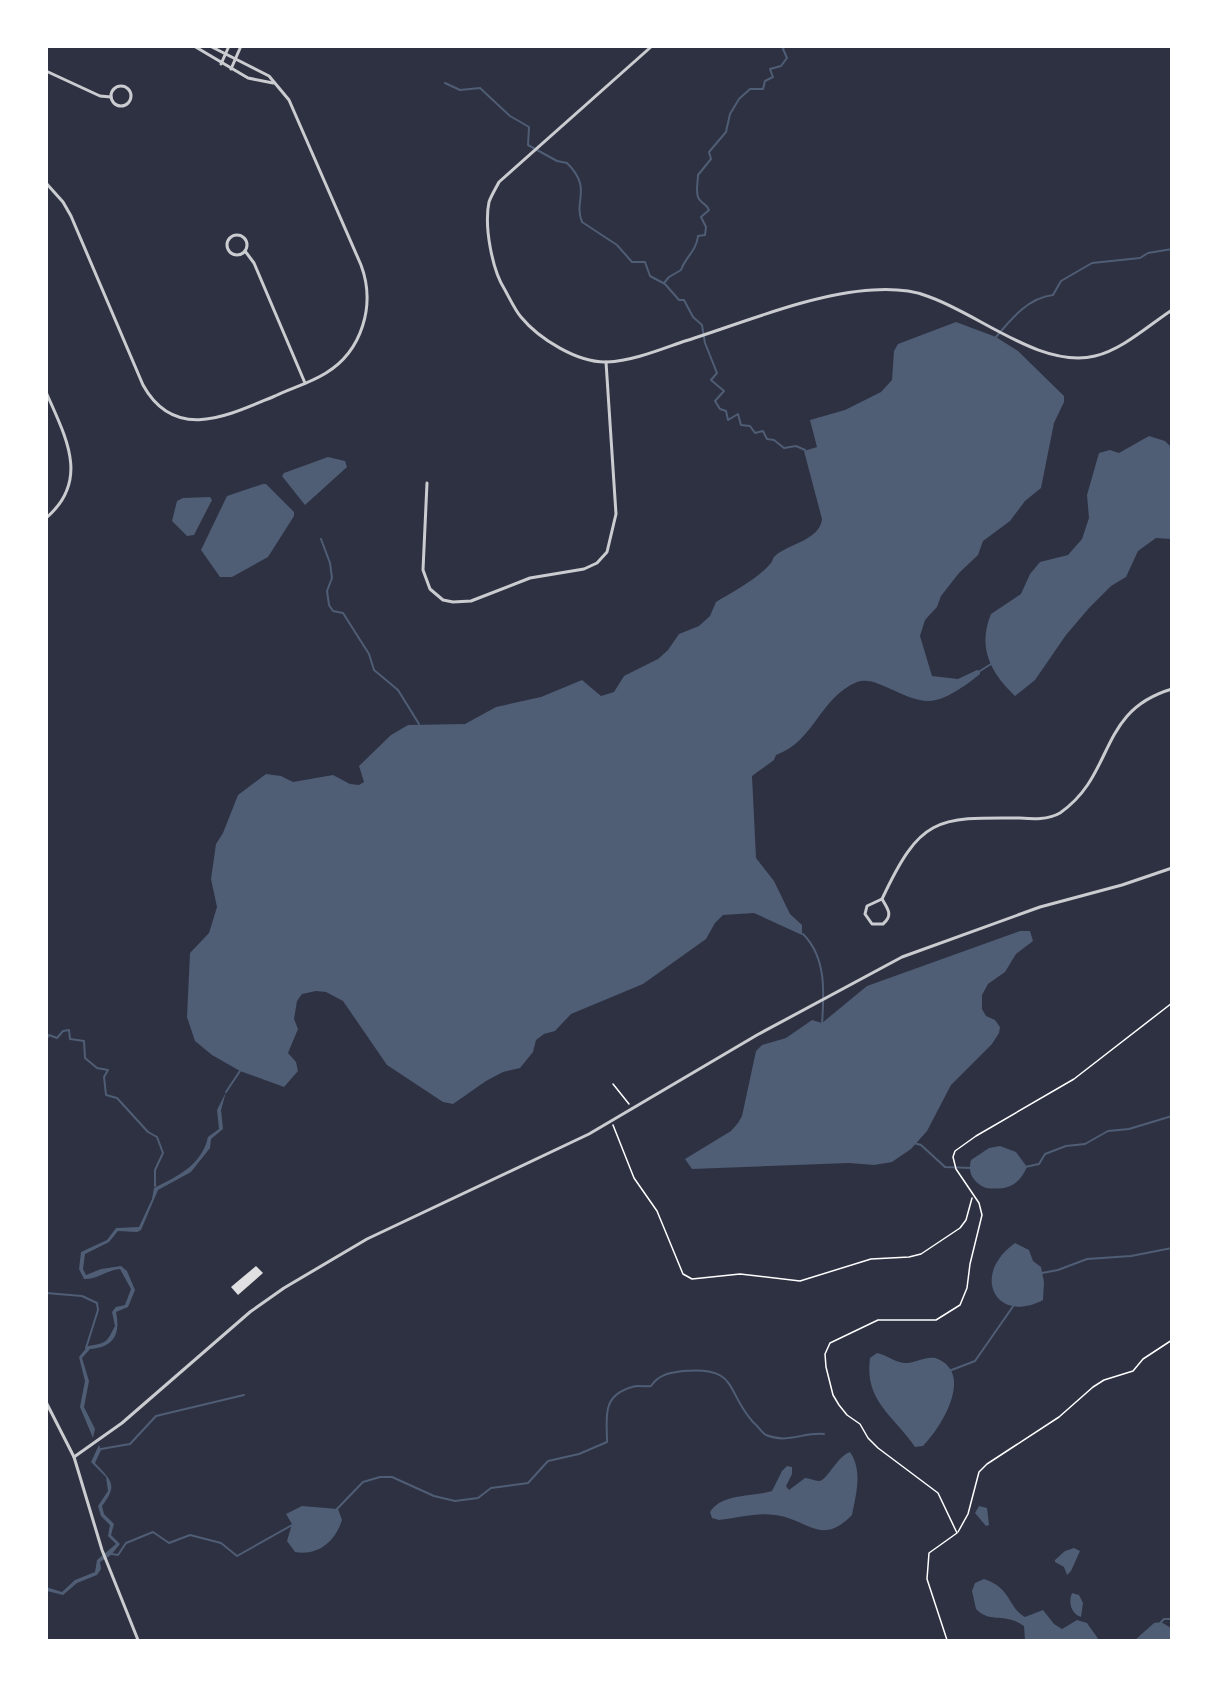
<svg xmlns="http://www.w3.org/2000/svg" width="1218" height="1687" font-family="'PT Serif',serif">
<rect width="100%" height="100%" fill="#2d3142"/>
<!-- water -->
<g fill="#4f5d75">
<path d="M956,322l40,15 22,14 46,45v6l-10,21 -13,65 -16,13 -15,20 -27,20 -5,14 -19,18 -18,23 -4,11 -12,13 -5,16 12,40 26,3 19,-9 3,1v3c-11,9 -30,23 -44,26 -27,7 -58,-26 -79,-18 -38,16 -42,59 -81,73l-2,5 -22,16 4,82 18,23 16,33 12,11v10l-48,-22 -31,2 -8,8 -9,16 -63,45 -72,30 -16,17 -11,3 -8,6 -3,12 -13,16 -17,4 -17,9 -33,23 -10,-2 -56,-37 -44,-64 -17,-9 -10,-1 -14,3 -5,7 -3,18 4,10 -10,24 8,9 2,9 -14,16 -44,-16 -28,-16 -17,-14 -8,-24 3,-64 19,-20 8,-26 -6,-28 5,-35 7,-11 15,-38 28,-21 15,2 12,6 40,-7 17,9 9,1 5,-3 -5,-16 32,-31 17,-10 57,-1 31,-17 45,-10 41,-17 19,16 13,-4 10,-16 34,-17 10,-9 11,-16 20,-8 11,-10 6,-14c15,-9 43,-24 54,-38 3,-3 2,-5 5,-8 13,-12 45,-16 47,-37l-18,-68 13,-4 -7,-27 35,-10 36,-18 11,-12 2,-29 4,-7z"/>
<path d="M1149,436l16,5 6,6v92l-15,-1 -18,13 -12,26 -15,9 -22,22 -23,27 -31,45 -20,16c-24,-23 -38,-48 -24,-82l30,-20 9,-20 10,-12 28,-7 14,-16 7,-21 -2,-23 12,-42 11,-3 9,3z"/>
<path d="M328,457l17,4 2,6 -42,38 -23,-29 2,-3z"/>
<path d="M263,484h3l28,28v4l-26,41 -36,20h-12l-19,-27 26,-54z"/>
<path d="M210,497l2,3 -18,35 -7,1 -15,-15 5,-20 6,-3z"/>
<path d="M1020,931h10l3,10 -17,13 -11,18 -17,12 -6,11v14l4,7 9,4 5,7 -1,6 -7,11 -41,41 -24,46 -16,18 -19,13 -18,3 -25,-2 -157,6 -7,-10 46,-28 7,-8 4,-7 14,-65 6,-6 24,-7 26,-18 10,3 45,-37z"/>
<path d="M226,1092l-5,18 2,19 -12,10 -1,9 -19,24 -33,18 -17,40 -4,2 -19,-1 -9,11 -24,12 -2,15 3,6 15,-6 20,-3 6,5 8,19 -7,17 -12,5c5,23 -3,35 -26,37l-8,9 7,23 -5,26 11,22 -2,9 -13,-31 5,-26 -6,-24 9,-11c19,-3 18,-3 27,-20l-3,-14 4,-5 9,-2 6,-16 -11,-20c-13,1 -24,11 -36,10l-5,-10 2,-17 26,-12 9,-12 23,-1 13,-28 2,-11c24,-12 48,-23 54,-51l11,-8 -2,-19z"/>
<path d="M1000,1146l16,6 11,15c-9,20 -21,23 -41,21 -12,-5 -19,-15 -15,-28l18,-12z"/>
<path d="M1015,1243l14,7 4,11 8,6 3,15 -1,18c-47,25 -73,-25 -28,-57z"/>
<path d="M877,1353c10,2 20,11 31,10 10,-1 22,-9 32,-3 33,17 0,69 -17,86l-8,1c-21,-31 -51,-46 -45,-89z"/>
<path d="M99,1445l2,5 -6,13c17,18 23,22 7,43l2,8 10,10 -3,11 9,9 -9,11 -11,7 1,7 -4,6 -20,8 -14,12 -16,-4 -1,-4 16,5 13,-12 20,-8 2,-12 19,-16 -8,-8 2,-11 -9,-9 -3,-10 10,-15 -2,-14 -15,-15z"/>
<path d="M850,1452c13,19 6,42 2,63 -31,32 -44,4 -77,0 -17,-3 -38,3 -56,5l-7,-2 -2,-6c11,-19 44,-15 62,-21l10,-20 5,-5 5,1v7l-6,12 3,4 16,-12c5,0 9,3 14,3 8,0 18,-25 31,-29z"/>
<path d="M302,1506l36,3 4,11c-7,22 -24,36 -47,32l-8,-11 5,-17 -6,-10z"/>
<path d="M979,1506l8,2 2,17 -3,1 -11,-13z"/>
<path d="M1074,1548l6,3 -9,20 -4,4 -3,-8 -9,-5v-2l10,-9z"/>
<path d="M984,1579c28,9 24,29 41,38l18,-7 11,14 8,5 15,-9 10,3 12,17h-74l-1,-14c-19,-14 -34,-2 -48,-17l-4,-18 3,-8z"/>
<path d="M1072,1593l7,2 4,8 -2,14c-10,-3 -13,-15 -9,-24z"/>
<path d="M1161,1622l10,6v12h-36l19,-17z"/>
</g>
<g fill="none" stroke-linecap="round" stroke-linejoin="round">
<!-- stream -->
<g stroke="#4f5d75" stroke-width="2">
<path d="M445,83l15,7 20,-2 30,28 19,11 -1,18 29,16 10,2c26,26 6,37 15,59l35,23 15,17h13l5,14 15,8 14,16h5l9,17 9,8 3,18 12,30 -6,7 13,11 -9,10 5,8 6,2 2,9 10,-6 3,11 9,1 5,7 8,-2 4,8 7,1 10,8 12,-2 9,4"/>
<path d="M664,283l5,-6 12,-7c5,-14 15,-18 17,-34l7,-1 1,-8 -5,-10 8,-7c-2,-6 -7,-6 -10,-11 -4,-6 -1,-17 -1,-24l13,-16 -2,-7 17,-20 4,-18 9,-15 11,-10h13l2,-8 8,-4 -3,-8 11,-3 6,-8 -4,-9 2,-3"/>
<path d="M996,337c16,-19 32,-39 57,-42l8,-14 31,-18 48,-5 8,-5 24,-4"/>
<path d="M321,539l9,24 2,15 -5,13 2,14 4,6 10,2 26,41 5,16 24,20 21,34"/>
<path d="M980,671l11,-7"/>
<path d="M803,934c24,24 21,60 19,91"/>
<path d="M46,1040l3,-5 8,3 6,-7 6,-1 1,9 14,2 1,17 12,10 11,2 -4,7 2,18 11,3 31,34 9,5 6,16 -8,17v16"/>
<path d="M226,1092l14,-21"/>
<path d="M914,1143l7,2 24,22 26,1"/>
<path d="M1025,1167l14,-3 6,-10 21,-8 19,-2 23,-13 21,-2 43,-13"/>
<path d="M1042,1273l16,-3 29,-11 44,-3 41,-8"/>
<path d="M46,1293l36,3 15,7 1,7 -12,38"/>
<path d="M949,1371l26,-10 39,-56"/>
<path d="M101,1449l29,-5 26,-28 88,-21"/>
<path d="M336,1510l27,-28 17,-5h12l42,19 21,5 23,-3 13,-10 37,-5 20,-22 31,-7 28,-12c0,-25 -6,-46 25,-55 6,-2 12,0 19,-1 8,-12 19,-13 32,-15 56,-5 42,20 70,51 5,4 8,10 13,13 21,9 37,-3 58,-1"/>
<path d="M112,1554l6,1 8,-12 27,-11 16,11 21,-8 31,8 16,13 57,-32"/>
<path d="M1161,1622l3,-3h8"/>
</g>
</g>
<!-- building -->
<path fill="#e0e0e3" d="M256,1266l7,7 -25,22 -7,-8z"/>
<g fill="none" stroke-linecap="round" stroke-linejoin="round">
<!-- path -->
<g stroke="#fff" stroke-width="1.5">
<path d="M613,1084l16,20"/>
<path d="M613,1125l21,53 23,33 26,63 9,5 48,-5 60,7 71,-22 38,-2 12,-3 39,-26 6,-8 6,-22"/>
<path d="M958,1532l10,-18 11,-42 8,-8 72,-47 34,-30 11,-7 29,-9 10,-12 29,-19"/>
<path d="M947,1640l-20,-61 2,-26 28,-20 -19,-40 -60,-45 -10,-10 -8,-14 -13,-9 -8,-10 -6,-10 -7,-28 -1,-13 5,-11 48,-23h58l24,-15 7,-17 3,-24 12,-49 -3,-12 -23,-34 -3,-12 2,-6 21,-15 98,-57 98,-76"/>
</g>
<!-- minor -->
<g stroke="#caccd0" stroke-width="3">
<path d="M194,46l54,32 25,5"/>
<path d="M652,46l-153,136c-3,6 -8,14 -10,20 -5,24 3,68 16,88 5,9 10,20 16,27 18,22 57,46 86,45 25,-1 52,-12 75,-20 58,-18 131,-49 191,-52 17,-1 38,0 54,6 51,17 113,73 168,60 27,-6 54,-31 77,-46"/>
<path d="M221,64l8,-18"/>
<path d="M231,69l10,-23"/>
<path d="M46,71l54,25 11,1"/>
<circle cx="121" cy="96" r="10"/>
<path d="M46,183l17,19 8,14 72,169c32,58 86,30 132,11 17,-8 35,-13 51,-23 36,-22 50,-68 35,-108l-72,-165 -20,-24 -59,-30"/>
<circle cx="237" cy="245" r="10"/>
<path d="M245,251l9,12 51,120"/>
<path d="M46,392c19,44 45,88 0,126"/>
<path d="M427,483l-4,87 7,19 13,11 10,2 18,-1 59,-23 54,-9 13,-6 10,-11 9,-38 -10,-152"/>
<path d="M882,899c38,-81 53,-82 138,-81 13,1 28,2 40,-5 56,-39 37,-102 112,-124"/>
<path d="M882,899c5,9 12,16 1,25h-11l-7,-10 2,-8z"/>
<path d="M46,1402l28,55 28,93 36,90"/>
<path d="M74,1457l48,-34 128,-111 34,-24 83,-49 222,-105 168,-99 145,-78 138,-50 82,-22 50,-17"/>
</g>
</g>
<!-- border -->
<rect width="1218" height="1687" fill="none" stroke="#ffffff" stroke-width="96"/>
</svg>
